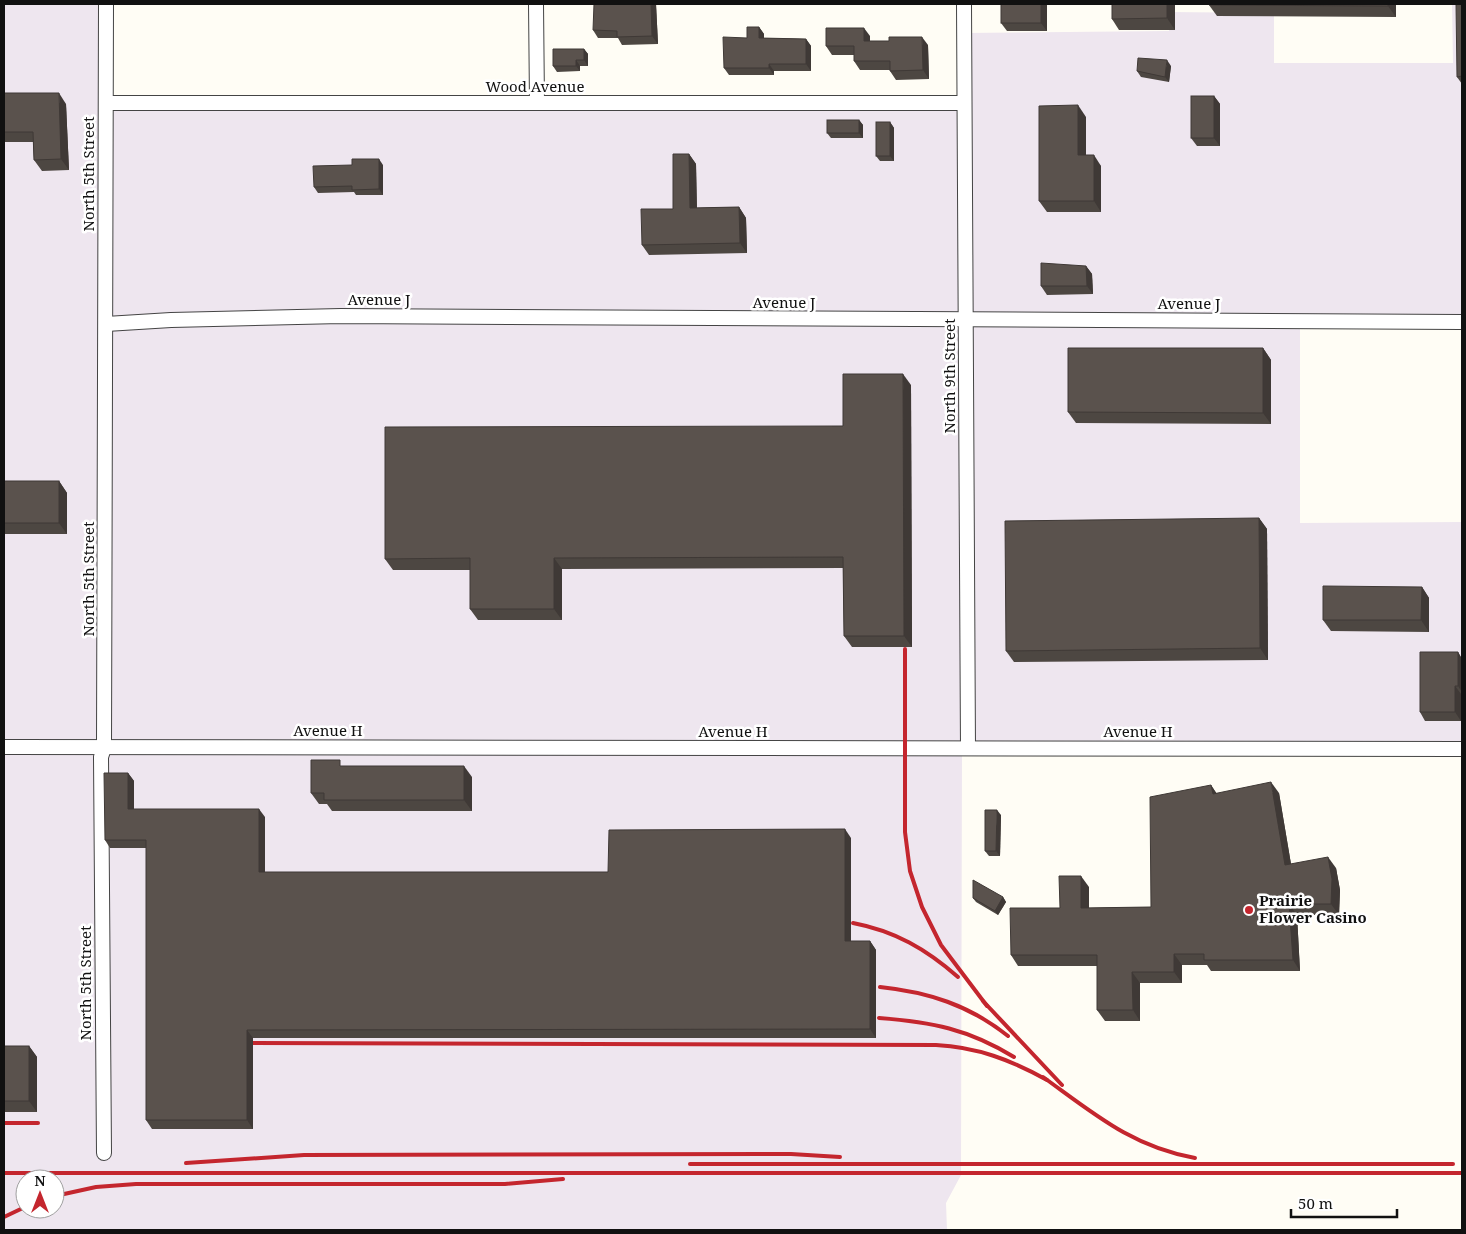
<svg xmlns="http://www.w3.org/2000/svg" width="1466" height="1234" font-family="'Noto Serif',serif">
<rect width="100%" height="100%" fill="#fffdf5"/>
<!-- industrial -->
<path fill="#eee6ef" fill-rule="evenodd" d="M4,4h100l2,98 858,1v-70l205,-2v-19l105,1v50h179l-1,-59h10v318l-162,-1v202l162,-1v228h-500l-1,425 -15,28 1,27h-943zM25,1179h30v30h-30z"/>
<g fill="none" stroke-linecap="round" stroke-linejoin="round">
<defs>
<g id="minor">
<path d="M536,4l1,99"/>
<path d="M964,4l4,744"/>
<path d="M106,103h858"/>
<path d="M106,324l65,-4 170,-4 1121,6"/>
<path d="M4,747l1458,2"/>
<path d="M104,1153l-3,-396 3,-9 2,-744"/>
</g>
</defs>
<!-- minor casing -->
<use href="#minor" stroke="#444" stroke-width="16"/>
<!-- minor -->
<use href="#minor" stroke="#fff" stroke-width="14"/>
<!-- rail -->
<g stroke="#c4262e" stroke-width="4">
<path d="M905,649v183l5,39 12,36 19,38 46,61"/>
<path d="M853,923c42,8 73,26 105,54"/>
<path d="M880,987c48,5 89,18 128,49"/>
<path d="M983,1001l79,84"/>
<path d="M879,1018c53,4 89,11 135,39"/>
<path d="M253,1043l683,2c41,2 75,15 111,35"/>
<path d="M1043,1077c50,36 89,70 152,81"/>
<path d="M4,1123h34"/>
<path d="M186,1163l118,-8 487,-1 49,3"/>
<path d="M690,1164h763"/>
<path d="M4,1173h1458"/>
<path d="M55,1196l41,-9 40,-3h369l58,-5"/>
<path d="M4,1217l21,-10"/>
</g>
</g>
<!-- wall -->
<g fill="#4d4742">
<path d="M656,4l2,40 -36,1 -4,-7h-20l-5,-8z"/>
<path d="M1001,4h46v27h-40l-6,-8z"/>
<path d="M1112,4h62l1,26h-56l-7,-11z"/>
<path d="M1209,4h187v13l-179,-1 -8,-11z"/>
<path d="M1462,4v80l-5,-7z"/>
<path d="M759,27l5,7v4l42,1 5,7v25h-37v4h-45l-5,-7 23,-30z"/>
<path d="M870,36v5l58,4 1,34 -33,1 -6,-9v-1h-30l-6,-9v-6h-22l-6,-9z"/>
<path d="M584,49l4,5v12h-8v5l-23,1 -4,-6z"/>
<path d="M1171,66l-2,16 -28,-5 -4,-6z"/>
<path d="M4,93l62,11 3,66 -27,1 -8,-11 -1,-18h-29z"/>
<path d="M1214,96l6,8v42h-23l-6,-8z"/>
<path d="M1086,117v38l15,11v46h-54l-8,-11z"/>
<path d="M859,120l4,5v13h-32l-4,-5z"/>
<path d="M890,122l4,6v33h-14l-4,-5z"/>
<path d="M689,154l7,10 1,44 42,-1 7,11 1,35 -98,2 -7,-10 31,-36z"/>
<path d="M383,165v30h-27l-2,-3 -36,1 -4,-6z"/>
<path d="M1086,266l6,8 1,20 -46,1 -6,-9z"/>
<path d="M1263,348l8,12v64l-195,-1 -8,-11z"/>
<path d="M911,385l1,262h-60l-8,-11 -1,-68 -281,1v51h-84l-8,-11v-39h-77l-8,-11 458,-133z"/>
<path d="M4,481h55l8,12v41h-63z"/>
<path d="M1259,518l8,11 1,131 -254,2 -8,-11z"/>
<path d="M1422,587l7,11v34l-98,-1 -8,-11z"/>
<path d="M1458,652l4,7v35h-1v27h-36l-5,-9z"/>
<path d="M344,766l128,11v34h-140l-5,-7h-8l-8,-11z"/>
<path d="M128,773l6,8v28l131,8v55h343l243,-34v103h19l6,9v88h-623v91h-101l-6,-9v-272h-36l-5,-8z"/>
<path d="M1211,785l5,8h63l12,71 45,4 4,22 -1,25h-42l3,56h-89l-4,-6h-25v18h-42v38h-35l-8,-11v-44h-79l-7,-11 49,-47 29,-21v21l62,-1z"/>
<path d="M1001,815l-1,41h-11l-4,-5z"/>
<path d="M1003,897l3,5 -8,13 -22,-13 -3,-4z"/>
<path d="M4,1046h25l8,11v55h-33z"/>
</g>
<!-- shaded-wall -->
<g fill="#3f3936">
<path d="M651,4h5l2,40 -6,-8z"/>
<path d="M1041,4h6v27l-6,-8z"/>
<path d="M1167,4h8v26l-8,-12z"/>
<path d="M1388,4h8v13l-8,-11z"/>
<path d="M759,27l5,7v11l-5,-7z"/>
<path d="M864,28l6,8v14l-6,-9z"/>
<path d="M922,37l6,8 1,34 -6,-9z"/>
<path d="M806,39l5,7v25l-5,-7z"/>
<path d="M584,49l4,5v12l-4,-6z"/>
<path d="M576,60l4,6v5l-4,-5z"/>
<path d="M1167,60l4,6 -2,16 -4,-5z"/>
<path d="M769,64l5,7v4l-5,-7z"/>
<path d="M59,93l7,11 3,66 -8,-11z"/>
<path d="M1214,96l6,8v42l-6,-8z"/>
<path d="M1078,105l8,12v49l-8,-11z"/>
<path d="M859,120l4,5v13l-4,-5z"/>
<path d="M890,122l4,6v33l-4,-5z"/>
<path d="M689,154l7,10 1,55 -7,-11z"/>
<path d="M1094,155l7,11v46l-7,-11z"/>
<path d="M379,159l4,6v30l-4,-6z"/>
<path d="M739,207l7,11 1,35 -7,-10z"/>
<path d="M1086,266l6,8 1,20 -6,-8z"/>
<path d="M1263,348l8,12v64l-8,-11z"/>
<path d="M903,374l8,11 1,262 -8,-11z"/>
<path d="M59,481l8,12v41l-8,-11z"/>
<path d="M1259,518l8,11 1,131 -8,-12z"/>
<path d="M554,558l8,11v51l-8,-11z"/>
<path d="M1422,587l7,11v34l-8,-12z"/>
<path d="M1458,652l4,7v33l-4,-6z"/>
<path d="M1455,686l6,8v27l-6,-9z"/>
<path d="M464,766l8,11v34l-8,-11z"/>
<path d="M128,773l6,8v37l-6,-9z"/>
<path d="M1271,782l8,11 14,83 -8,-11z"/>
<path d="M1211,785l8,12 -6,-3z"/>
<path d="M259,809l6,8v64l-6,-9z"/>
<path d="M997,810l4,5 -1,41 -4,-5z"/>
<path d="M845,829l6,9v112l-6,-9z"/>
<path d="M1328,857l8,11 4,22 -1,25 -8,-11z"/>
<path d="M1081,876l8,11v32l-8,-11z"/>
<path d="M1003,897l3,5 -8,13 -3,-4z"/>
<path d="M1289,904l8,11 3,56 -7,-11z"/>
<path d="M870,941l6,9v88l-6,-9z"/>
<path d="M1174,954l8,11v18l-8,-11z"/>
<path d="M1132,972l8,11v38l-7,-11z"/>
<path d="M247,1030l6,8v91l-6,-9z"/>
<path d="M29,1046l8,11v55l-8,-11z"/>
</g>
<!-- building -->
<g fill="#5a524d" stroke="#3f3936">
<path d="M594,4h57l1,32 -35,1v-6l-24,-1z"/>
<rect x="1001" y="4" width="40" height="19"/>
<path d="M1112,4h55v14l-55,1z"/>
<path d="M1209,4h179v2l-179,-1z"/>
<path d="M1456,4h6v72l-5,1z"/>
<path d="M747,27h12v11l47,1v25h-37v4h-45l-1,-31 24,1z"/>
<path d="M826,28h38v13h25v-4h33l1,33 -33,1v-10h-36v-15h-28z"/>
<path d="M553,49h31v11h-8v6h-23z"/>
<path d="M1138,58l29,2 -2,17 -28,-6z"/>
<path d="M4,93h55l2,66 -27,1 -1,-28h-29z"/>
<rect x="1191" y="96" width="23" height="42"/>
<path d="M1078,105v50h16v46h-55v-95z"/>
<rect x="827" y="120" width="32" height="13"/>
<rect x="876" y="122" width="14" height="34"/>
<path d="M673,154h16l1,54 49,-1 1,36 -98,2 -1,-36h32z"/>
<path d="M352,159h27v30l-27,1v-4l-38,1 -1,-21 39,-1z"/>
<path d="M1041,263l45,3 1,20h-46z"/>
<path d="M1068,348h195v65l-195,-1z"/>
<path d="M843,374h60l1,262h-60l-1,-79 -289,1v51h-84v-51l-85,1v-132l458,-1z"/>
<rect x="4" y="481" width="55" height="42"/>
<path d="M1259,518l1,130 -254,3 -1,-130z"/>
<path d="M1323,586l99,1 -1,33h-98z"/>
<path d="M1420,652h38v34h-3v26h-35z"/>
<path d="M311,760h29v6h124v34h-140v-7h-13z"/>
<path d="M104,773h24v36h131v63h349l1,-42 236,-1v112h25v88l-623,1v90h-101v-280h-41z"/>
<path d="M1271,782l14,83 43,-8 4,22 -1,25h-42l4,56h-89v-6h-30v18h-42l1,38h-36v-55h-86l-1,-47h50l-1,-32h22v32l70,-1 -1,-110 61,-12 2,9z"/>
<path d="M985,810h12l-1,41h-11z"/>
<path d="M973,880l30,17 -8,14 -22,-13z"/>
<rect x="4" y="1046" width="25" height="55"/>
</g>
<!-- markers -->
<circle fill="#c4262e" stroke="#fff" stroke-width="2" cx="1249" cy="910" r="5"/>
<g text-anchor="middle" stroke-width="5" stroke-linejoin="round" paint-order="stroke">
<!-- street labels -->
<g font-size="15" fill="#111" stroke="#fff">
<text x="535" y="92">Wood Avenue</text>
<text transform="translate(89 174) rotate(-90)" y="5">North 5th Street</text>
<text x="379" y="305">Avenue J</text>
<text x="784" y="308">Avenue J</text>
<text x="1189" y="309">Avenue J</text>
<text transform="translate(950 376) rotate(-90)" y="5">North 9th Street</text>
<text transform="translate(89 579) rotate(-90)" y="5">North 5th Street</text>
<text x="328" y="736">Avenue H</text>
<text x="733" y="737">Avenue H</text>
<text x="1138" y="737">Avenue H</text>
<text transform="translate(86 983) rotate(-90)" y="5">North 5th Street</text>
</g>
<!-- poi labels -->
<g font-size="15" font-weight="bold" fill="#111" stroke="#fff" text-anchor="start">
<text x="1259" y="906">Prairie<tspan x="1259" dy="17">Flower Casino</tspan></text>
</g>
</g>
<!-- border -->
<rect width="1466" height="1234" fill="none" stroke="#111111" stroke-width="10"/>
<!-- north arrow -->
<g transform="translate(40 1194)"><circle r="24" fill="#ffffff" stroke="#a0a0a0"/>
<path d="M0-4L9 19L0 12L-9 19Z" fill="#c4262e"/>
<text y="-8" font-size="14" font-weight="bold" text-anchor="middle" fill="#111111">N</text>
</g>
<!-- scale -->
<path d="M1291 1209v8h106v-8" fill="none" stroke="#111111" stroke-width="2.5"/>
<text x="1298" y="1209" font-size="15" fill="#111111" stroke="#ffffff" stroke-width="4" paint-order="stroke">50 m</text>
</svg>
